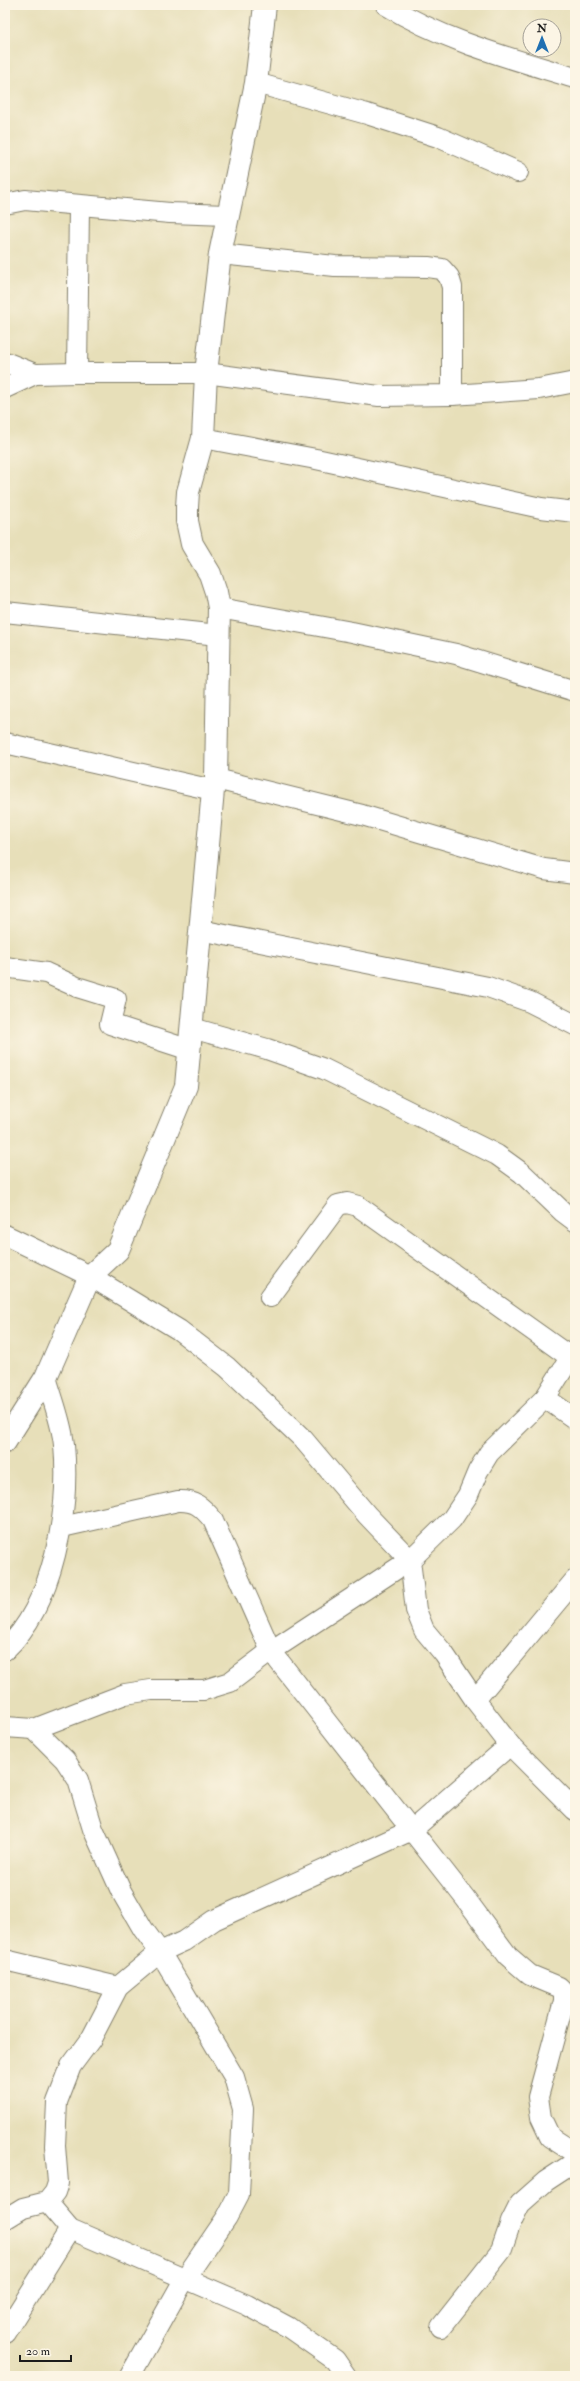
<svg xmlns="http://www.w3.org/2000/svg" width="580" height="2381" font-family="'IM FELL Double Pica',serif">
<rect width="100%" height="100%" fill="#fcf5e5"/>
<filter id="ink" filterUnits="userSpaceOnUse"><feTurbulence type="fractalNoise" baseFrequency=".025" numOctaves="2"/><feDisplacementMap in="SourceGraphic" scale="8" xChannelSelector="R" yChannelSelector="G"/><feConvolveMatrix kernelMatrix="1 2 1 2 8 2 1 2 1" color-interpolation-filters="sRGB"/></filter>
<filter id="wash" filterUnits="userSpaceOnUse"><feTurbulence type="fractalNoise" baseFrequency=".012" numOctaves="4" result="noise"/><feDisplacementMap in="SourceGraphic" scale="16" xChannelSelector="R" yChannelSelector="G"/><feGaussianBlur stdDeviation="0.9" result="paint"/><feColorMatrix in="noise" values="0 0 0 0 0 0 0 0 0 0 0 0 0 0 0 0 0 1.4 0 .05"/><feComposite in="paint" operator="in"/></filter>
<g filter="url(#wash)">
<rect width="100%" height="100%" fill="#e7dfb9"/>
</g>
<g filter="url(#ink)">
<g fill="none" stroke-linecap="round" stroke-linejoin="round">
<defs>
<g id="minor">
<path d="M386,5c58,36 124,53 189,73"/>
<path d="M256,83l111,31 71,23 80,35"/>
<path d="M5,204l20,-4 145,13 57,2"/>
<path d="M220,254l115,12 93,1 14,2 7,8 3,10v108"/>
<path d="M5,362l30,12"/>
<path d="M77,373l2,-167"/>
<path d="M5,388l30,-14 42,-1h129l173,23 73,-1 87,-6 36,-7"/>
<path d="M203,438l113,21 225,49 34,4"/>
<path d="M219,608l133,24 104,22 119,37"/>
<path d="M5,612l213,23"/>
<path d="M5,743l208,47"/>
<path d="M216,779l146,36 182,54 31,4"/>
<path d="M200,930l288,57 42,15 45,23"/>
<path d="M5,967l41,6 31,14 39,12 -6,25 80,26"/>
<path d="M192,1028l75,21 57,20 173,86 25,18 41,39 12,9"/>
<path d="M5,1235l85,41 89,54 48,37 76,72 64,76 43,45 6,50 8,20 20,24 31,46 35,45 65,65"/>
<path d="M270,1297l68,-92 9,-2 11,3 212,151"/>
<path d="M545,1398l30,21"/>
<path d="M62,1527l116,-26c17,-1 24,6 35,19l58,131 194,247 43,58 22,19 29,12 5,5v9l-26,96 3,21 9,19 25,16"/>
<path d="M5,1650c49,-46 65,-141 59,-205 -2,-22 -12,-47 -18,-68"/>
<path d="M475,1700l100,-120"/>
<path d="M5,1727l29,2 91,-35 26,-4h53l26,-8 41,-31 139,-91 42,-41 16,-24 10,-24 11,-18 56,-55 30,-48"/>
<path d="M34,1729l31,31 13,20 15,49 28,62 22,38 17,23 74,125 9,32 -4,85 -12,23 -43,63 -54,96"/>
<path d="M5,1960l113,27"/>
<path d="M47,2202l23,27 177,76 41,22 47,33 11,16"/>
<path d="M5,2219l18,-11 24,-6 8,-10 3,-9 -3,-37 2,-44 14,-36 20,-27 27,-52 42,-35 24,-11 30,-21 198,-90 98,-85"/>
<path d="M441,2327l60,-76 10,-29 9,-18 26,-23 29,-19"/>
<path d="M5,2333l65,-104"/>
</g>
<path id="tertiary" d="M5,1442l41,-65 44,-101 28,-26 68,-164 27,-296 3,-11 3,-171 -3,-16 -6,-18 -18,-30 -5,-23v-14l1,-15 15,-54 3,-65 14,-119 36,-171 9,-78"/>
</defs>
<!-- minor casing -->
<use href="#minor" stroke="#827e6a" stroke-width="22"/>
<!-- tertiary casing -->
<use href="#tertiary" stroke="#827e6a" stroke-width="24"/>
<!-- minor -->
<use href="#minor" stroke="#fff" stroke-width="20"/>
<!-- tertiary -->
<use href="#tertiary" stroke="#fff" stroke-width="22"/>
</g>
</g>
<!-- margin -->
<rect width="580" height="2381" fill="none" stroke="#fcf5e5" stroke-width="20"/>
<!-- north arrow -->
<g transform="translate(542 38)"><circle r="19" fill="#fcf5e5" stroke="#a29e95"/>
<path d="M0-3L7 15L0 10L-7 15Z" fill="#1f6fb2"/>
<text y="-6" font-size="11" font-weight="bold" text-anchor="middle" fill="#1c1c1c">N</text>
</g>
<!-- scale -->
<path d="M20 2355v6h51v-6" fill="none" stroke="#1c1c1c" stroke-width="2"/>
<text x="26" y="2355" font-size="12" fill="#1c1c1c" stroke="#fcf5e5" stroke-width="3" paint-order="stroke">20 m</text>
</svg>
